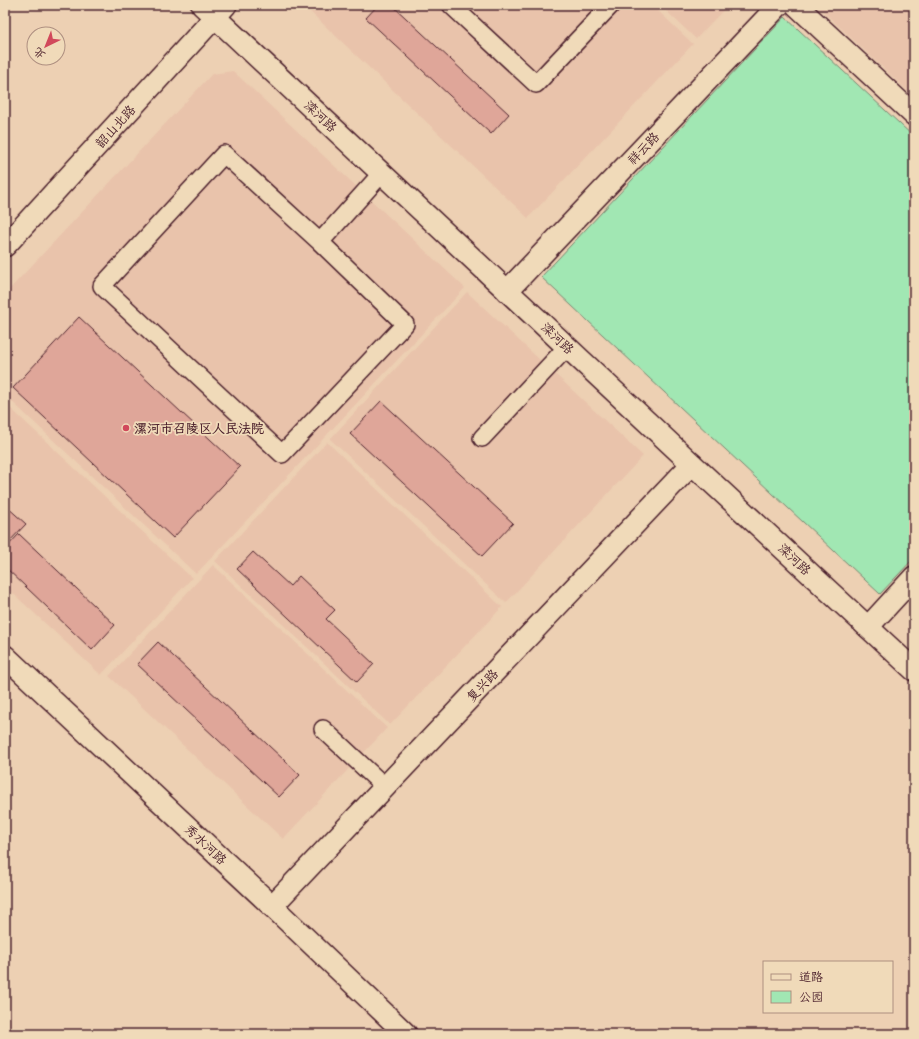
<svg xmlns="http://www.w3.org/2000/svg" width="919" height="1039" font-family="Mynerve,'LXGW WenKai TC',sans-serif">
<rect width="100%" height="100%" fill="#edd0b3"/>
<filter id="ink" filterUnits="userSpaceOnUse"><feTurbulence type="fractalNoise" baseFrequency=".025" numOctaves="2"/><feDisplacementMap in="SourceGraphic" scale="8" xChannelSelector="R" yChannelSelector="G"/><feConvolveMatrix kernelMatrix="1 2 1 2 8 2 1 2 1" color-interpolation-filters="sRGB"/></filter>
<g filter="url(#ink)">
<!-- built -->
<g fill="#e9c3ab">
<path d="M303,5h349l41,39 -165,174z"/>
<path d="M660,5h68l-32,34z"/>
<path d="M816,5h98v92z"/>
<path d="M233,71l232,217 -269,286 -191,-179v-101l207,-220z"/>
<path d="M467,292l176,164 -137,147 -176,-164z"/>
<path d="M5,403l187,175 -91,97 -96,-89z"/>
<path d="M327,442l175,165 -112,118 -175,-164z"/>
<path d="M213,565l174,163 -104,111 -174,-163z"/>
</g>
<!-- green -->
<path fill="#a1e7b3" stroke="#76836f" d="M785,17l129,120v421l-34,36 -339,-317z"/>
<!-- building -->
<g fill="#dfa699" stroke="#4a1f2b">
<path d="M378,5h14l117,109 -18,20 -125,-116z"/>
<path d="M79,317l161,150 -67,71 -160,-150z"/>
<path d="M381,401l132,122 -31,33 -132,-122z"/>
<path d="M5,505l21,19 -21,22z"/>
<path d="M19,534l96,91 -23,25 -87,-83v-18z"/>
<path d="M253,552l37,34 9,-10 36,34 -9,9 48,45 -17,18 -120,-113z"/>
<path d="M158,642l142,133 -21,22 -142,-133z"/>
</g>
<g fill="none" stroke-linecap="round" stroke-linejoin="round">
<defs>
<g id="minor">
<path d="M451,5l85,79 75,-79"/>
<path d="M320,242l85,82 -123,130 -180,-168 122,-132 96,88 62,-69"/>
<path d="M482,438l85,-91"/>
<path d="M323,729l62,58"/>
</g>
<g id="tertiary">
<path d="M202,5l490,459 222,206"/>
<path d="M796,5l118,110"/>
<path d="M5,246l221,-241"/>
<path d="M507,291l272,-286"/>
<path d="M868,627l46,-50"/>
<path d="M5,656l267,250 134,128"/>
<path d="M272,906l420,-442"/>
</g>
</defs>
<!-- minor casing -->
<use href="#minor" stroke="#4a1f2b" stroke-width="20"/>
<!-- tertiary casing -->
<use href="#tertiary" stroke="#4a1f2b" stroke-width="24"/>
<!-- minor -->
<use href="#minor" stroke="#f0dab9" stroke-width="17"/>
<!-- tertiary -->
<use href="#tertiary" stroke="#f0dab9" stroke-width="21"/>
</g>
</g>
<!-- markers -->
<circle fill="#d1495b" stroke="#f0dab9" stroke-width="1.5" cx="126" cy="428" r="4"/>
<g text-anchor="middle" stroke-width="3.5" stroke-linejoin="round" paint-order="stroke">
<!-- street labels -->
<g font-size="13" fill="#4a1f2b" stroke="#f0dab9">
<text transform="translate(321 116) rotate(43)" y="5">滦河路</text>
<text transform="translate(115 126) rotate(-48)" y="5">韶山北路</text>
<text transform="translate(643 148) rotate(-46)" y="5">祥云路</text>
<text transform="translate(558 338) rotate(43)" y="5">滦河路</text>
<text transform="translate(795 559) rotate(43)" y="5">滦河路</text>
<text transform="translate(482 685) rotate(-47)" y="5">复兴路</text>
<text transform="translate(206 844) rotate(43)" y="5">秀水河路</text>
</g>
<!-- poi labels -->
<g font-size="13" font-weight="bold" fill="#4a1f2b" stroke="#f0dab9" text-anchor="start">
<text x="134" y="433">漯河市召陵区人民法院</text>
</g>
</g>
<!-- margin -->
<rect width="919" height="1039" fill="none" stroke="#f0dab9" stroke-width="20"/>
<rect x="10" y="10" width="899" height="1019" fill="none" stroke="#4a1f2b" stroke-width="1.5" filter="url(#ink)"/>
<!-- legend -->
<rect x="763" y="961" width="130" height="52" fill="#f0dab9" stroke="#ae8f80"/>
<rect x="771" y="974" width="20" height="6" fill="#f0dab9" stroke="#ae8f80"/>
<text x="799" y="981" font-size="12" fill="#4a1f2b">道路</text>
<rect x="771" y="991" width="20" height="12" fill="#a1e7b3" stroke="#ae8f80"/>
<text x="799" y="1001" font-size="12" fill="#4a1f2b">公园</text>
<!-- north arrow -->
<g transform="translate(46 46) rotate(223)"><circle r="19" fill="#f0dab9" stroke="#ae8f80"/>
<path d="M0-3L7 15L0 10L-7 15Z" fill="#d1495b"/>
<text y="-6" font-size="11" font-weight="bold" text-anchor="middle" fill="#4a1f2b">北</text>
</g>
</svg>
